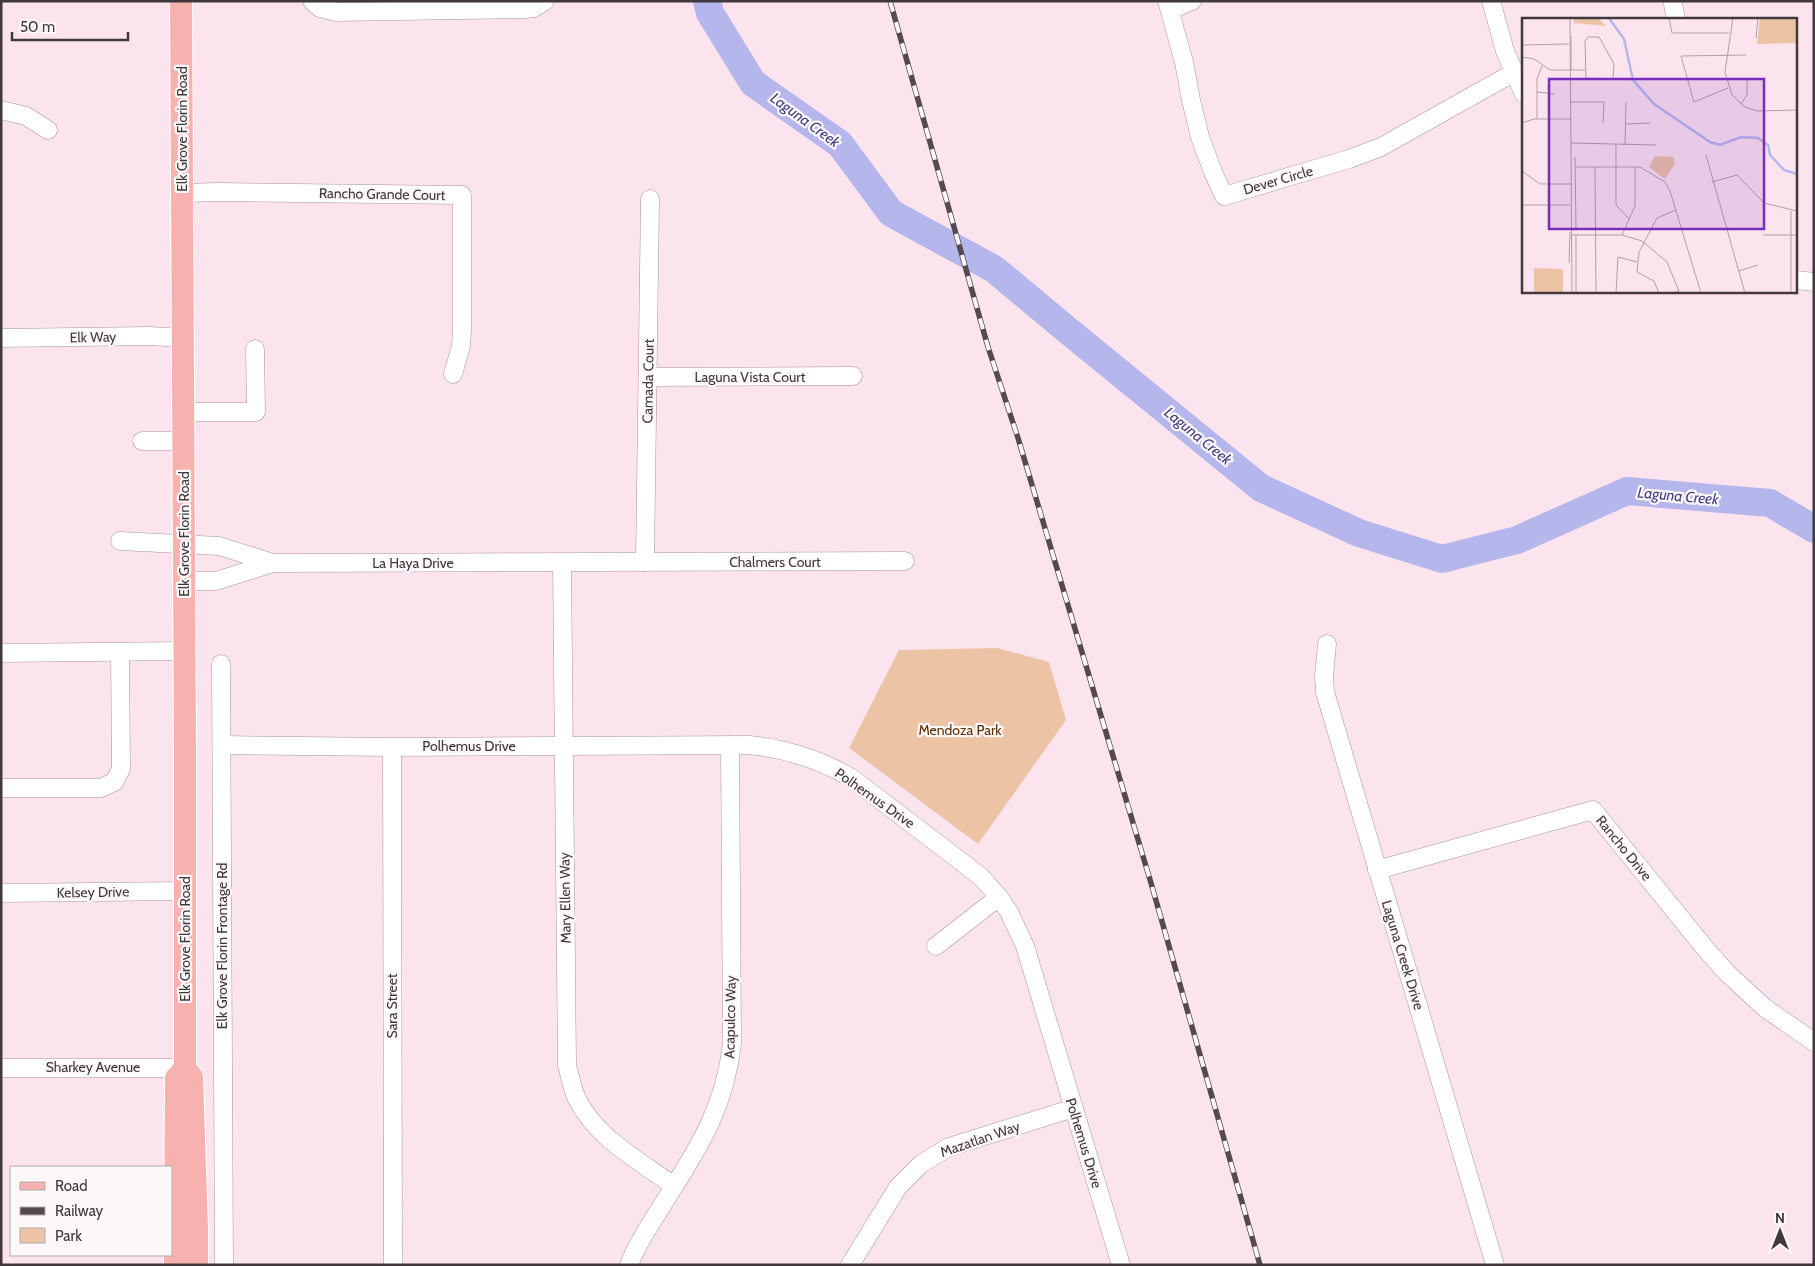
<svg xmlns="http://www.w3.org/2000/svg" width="1815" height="1266" font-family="Cabin,sans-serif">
<rect width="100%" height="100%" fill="#fce4ee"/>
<!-- green -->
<path fill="#edc3a5" d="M997,648l52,14 17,58 -88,124 -129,-96 50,-98z"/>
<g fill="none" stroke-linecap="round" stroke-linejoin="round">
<!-- river -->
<path stroke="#b5b7ec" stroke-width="28" d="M707,1l3,12 43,70 87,61 51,69 103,56 72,60 195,159 98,45 83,26 75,-19 110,-49 143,12 44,26"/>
<defs>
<g id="minor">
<path d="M312,1l8,7 16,4 189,-3 9,-1 11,-7"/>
<path d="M1167,1l17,61 7,38 9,37 13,35 11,24 125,-37 32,-12 132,-74"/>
<path d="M1491,1l14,50 19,43"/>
<path d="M1673,4l3,15"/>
<path d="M1170,10l22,-9"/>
<path d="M1,110l25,6 22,14"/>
<path d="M183,193l35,-1 244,3v135l-1,16 -8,28"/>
<path d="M1796,280l18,2"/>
<path d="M1,338l148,-2 35,2"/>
<path d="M648,377l205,-1"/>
<path d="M184,412h72l-1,-63"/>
<path d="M142,441h42"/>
<path d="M120,541l99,5 54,17 632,-2"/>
<path d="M645,562l5,-363"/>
<path d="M562,563l5,502c3,11 5,23 10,34 20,40 63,62 97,87"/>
<path d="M184,581h32l57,-18"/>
<path d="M1327,644l-3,32 1,16 170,573"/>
<path d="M1,653l184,-2"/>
<path d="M221,664l3,601"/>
<path d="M222,745l170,2 357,-2c38,4 71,14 104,34l127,97 19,21 10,15 16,34 96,319"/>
<path d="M392,747l1,518"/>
<path d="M1,788h100l13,-6 7,-13 -1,-117"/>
<path d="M1377,870l216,-60 111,137 23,26 38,35 49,34"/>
<path d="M1,893l184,-2"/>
<path d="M936,946l63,-49"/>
<path d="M1,1068h184"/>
<path d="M629,1265c8,-22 22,-41 34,-61 34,-54 62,-95 69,-161l-2,-298"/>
<path d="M850,1265l48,-78 23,-23 28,-17 125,-39"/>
</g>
<g id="major">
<path d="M181,1l4,748v319l7,9 5,152v36"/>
<path d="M175,1265l1,-187 9,-10"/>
</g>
</defs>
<!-- minor casing -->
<use href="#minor" stroke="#a9939c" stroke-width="19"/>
<!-- major casing -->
<use href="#major" stroke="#fff" stroke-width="24"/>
<!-- minor -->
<use href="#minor" stroke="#fff" stroke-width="18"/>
<!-- major -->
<use href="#major" stroke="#f7b1ae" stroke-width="22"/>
<defs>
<path id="rail" d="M890,1l98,346 30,91 133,445 109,382"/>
</defs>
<!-- rail casing -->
<use href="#rail" stroke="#54494e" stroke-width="5.5"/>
<!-- rail -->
<use href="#rail" stroke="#fcf7f9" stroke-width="4" stroke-dasharray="11" stroke-linecap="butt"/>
</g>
<g text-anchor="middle" stroke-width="4.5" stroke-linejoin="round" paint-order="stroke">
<!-- street labels -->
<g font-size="14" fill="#41383c" stroke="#fcf7f9">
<text transform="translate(182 129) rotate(-90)" y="5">Elk Grove Florin Road</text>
<text transform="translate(1278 180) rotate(-16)" y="5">Dever Circle</text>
<text transform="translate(382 194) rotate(1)" y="5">Rancho Grande Court</text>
<text transform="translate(93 337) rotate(-1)" y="5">Elk Way</text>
<text x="750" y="382">Laguna Vista Court</text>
<text transform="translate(648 381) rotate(-89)" y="5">Camada Court</text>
<text transform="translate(184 534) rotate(-90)" y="5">Elk Grove Florin Road</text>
<text x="775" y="567">Chalmers Court</text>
<text x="413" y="568">La Haya Drive</text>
<text x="469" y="751">Polhemus Drive</text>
<text transform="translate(875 798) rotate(35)" y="5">Polhemus Drive</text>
<text transform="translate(1624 848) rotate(51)" y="5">Rancho Drive</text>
<text transform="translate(93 892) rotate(-1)" y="5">Kelsey Drive</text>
<text transform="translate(565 898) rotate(-91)" y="5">Mary Ellen Way</text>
<text transform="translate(185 939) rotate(-90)" y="5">Elk Grove Florin Road</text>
<text transform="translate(222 946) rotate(-90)" y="5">Elk Grove Florin Frontage Rd</text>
<text transform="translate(1403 955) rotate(73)" y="5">Laguna Creek Drive</text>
<text transform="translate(392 1006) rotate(-90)" y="5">Sara Street</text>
<text transform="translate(730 1017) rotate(-89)" y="5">Acapulco Way</text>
<text x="93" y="1072">Sharkey Avenue</text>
<text transform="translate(980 1139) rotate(-19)" y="5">Mazatlan Way</text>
<text transform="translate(1084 1143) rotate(73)" y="5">Polhemus Drive</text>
</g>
<!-- park labels -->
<g font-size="14" fill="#5f3104" stroke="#fcf7f9">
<text x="960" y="735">Mendoza Park</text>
</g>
<!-- water labels -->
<g font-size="15" font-style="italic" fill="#434081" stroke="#fcf7f9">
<text transform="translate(805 120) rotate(36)" y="5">Laguna Creek</text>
<text transform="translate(1198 436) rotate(39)" y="5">Laguna Creek</text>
<text transform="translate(1678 496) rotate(5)" y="5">Laguna Creek</text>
</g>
</g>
<!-- overview -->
<g transform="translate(1522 18)">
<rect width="275" height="275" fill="#fce4ee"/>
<path d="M52,0h24l8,8 -32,-3zM238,0h37v25l-40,1zM133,138l18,1 2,7 -10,15 -16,-12zM12,250l29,1v24h-29z" fill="#edc3a5"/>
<path fill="none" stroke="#b5b7ec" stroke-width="2.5" d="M87,0l15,21 9,41 21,24 56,38 10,3 21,-8 17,1 10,7 2,10 14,15 13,4"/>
<path fill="none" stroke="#b19fa7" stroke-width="1" d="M48,0l2,275M147,0l3,15h57M211,0l-8,54 7,23 13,12 12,4 40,-1M49,18v34M66,19h11l15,27 -1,15 -27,-1 -1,-37zM234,20l2,-20M0,27l47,-1M0,39l12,2 16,11h35M165,62l16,-2M206,70l-34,14 -13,-46 65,-1M15,74l18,2M49,84h33l-1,21M219,86l6,-9v-16M15,101v-40l5,-13M0,105l12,-4h37M104,106l24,-1M49,125l85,2M94,127v60l13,14M103,127l1,-43M184,137l39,138M53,139l1,73M53,149h65l25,15 5,9 31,102M73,149l1,126M0,153l18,13h31M190,164l25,-7 27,28 33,8M0,187h48M269,193v82M49,217h51l20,6 25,21 12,29 -6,2M54,217v58M100,217l13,-29v-39M241,217h34M47,245l1,-31M217,253l19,-6M94,275l2,-36 19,5M137,275l-5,-12 -17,-9 2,-20 18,-34 19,-8"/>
<path fill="#7b2cbf" fill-opacity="0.15" stroke="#7b2cbf" stroke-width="2.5" d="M27,61h215v150h-215z"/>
<rect width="275" height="275" fill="none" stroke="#41383c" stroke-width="2.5"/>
</g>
<!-- border -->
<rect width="1815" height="1266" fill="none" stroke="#41383c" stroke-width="5"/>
<!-- legend -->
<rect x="10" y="1166" width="162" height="90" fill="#fcf7f9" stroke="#b1abad"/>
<rect x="20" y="1182" width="25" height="8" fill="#f7b1ae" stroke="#b1abad"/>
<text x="55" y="1191" font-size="15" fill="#41383c">Road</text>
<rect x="20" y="1207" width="25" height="8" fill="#54494e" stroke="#b1abad"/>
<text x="55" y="1216" font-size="15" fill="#41383c">Railway</text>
<rect x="20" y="1228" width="25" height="15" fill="#edc3a5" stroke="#b1abad"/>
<text x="55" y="1241" font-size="15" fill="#41383c">Park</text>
<!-- north arrow -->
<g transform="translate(1780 1231)" stroke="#fcf7f9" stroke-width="4" paint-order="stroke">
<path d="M0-4L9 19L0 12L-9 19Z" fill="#41383c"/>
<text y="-8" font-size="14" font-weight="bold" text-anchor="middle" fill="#41383c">N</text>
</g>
<!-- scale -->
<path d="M12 32v8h116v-8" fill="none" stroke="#41383c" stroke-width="2.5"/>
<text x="20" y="32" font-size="15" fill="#41383c" stroke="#fcf7f9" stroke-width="4" paint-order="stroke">50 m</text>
</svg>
